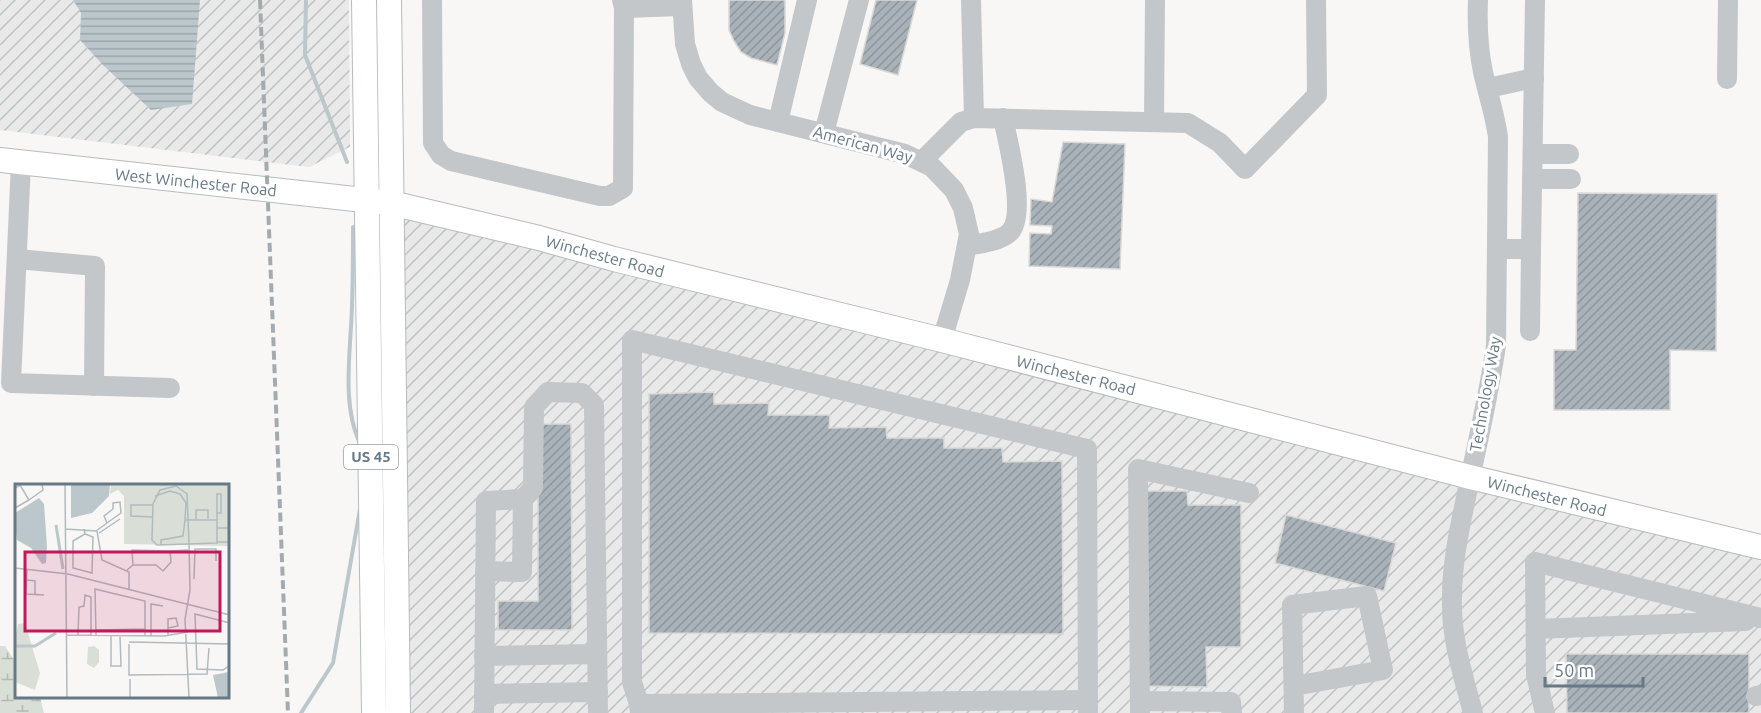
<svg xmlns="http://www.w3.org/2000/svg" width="1761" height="713" font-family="Ubuntu,sans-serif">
<defs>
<pattern id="industrial-furrows" width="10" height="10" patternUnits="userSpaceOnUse" patternTransform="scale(1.5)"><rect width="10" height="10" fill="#e8e9e8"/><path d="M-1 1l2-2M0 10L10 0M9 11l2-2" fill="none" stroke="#c0c2c2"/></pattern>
<pattern id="wetland-marsh" width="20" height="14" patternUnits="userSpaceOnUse" patternTransform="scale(1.5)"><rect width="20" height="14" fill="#d9dfd6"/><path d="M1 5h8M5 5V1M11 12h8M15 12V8" fill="none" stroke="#b4bab3"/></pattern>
<pattern id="water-rules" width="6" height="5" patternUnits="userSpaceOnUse" patternTransform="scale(1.5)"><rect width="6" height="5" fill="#bbc7cb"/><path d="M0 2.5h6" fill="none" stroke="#9ca6aa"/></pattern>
<pattern id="building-hatch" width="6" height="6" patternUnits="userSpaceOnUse" patternTransform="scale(1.5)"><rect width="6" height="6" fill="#a9b2b8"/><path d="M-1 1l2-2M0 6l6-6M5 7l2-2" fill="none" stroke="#8d969b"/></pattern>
</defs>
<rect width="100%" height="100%" fill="#f8f7f5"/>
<!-- industrial -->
<g fill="url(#industrial-furrows)">
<path d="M0,0h349l1,147 -41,20 -309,-37z"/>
<path d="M378,208l1383,339v166h-1380z"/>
</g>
<!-- wetland -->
<path fill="url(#wetland-marsh)" d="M0,646h5l11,17v33l24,1 4,16h-44z"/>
<!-- water -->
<path fill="url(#water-rules)" d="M73,0h127l-8,104 -41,6 -47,-44 -24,-26 1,-27z"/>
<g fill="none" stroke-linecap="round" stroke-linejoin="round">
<!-- stream -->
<g stroke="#bbc7cb" stroke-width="4">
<path d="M306,0l-1,55 42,107"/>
<path d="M353,227c0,26 0,53 -1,79 -1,42 -11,99 8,137"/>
<path d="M301,713l32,-50 27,-154"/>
</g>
</g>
<!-- building -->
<g fill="url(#building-hatch)" stroke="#d9d9d7" stroke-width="1.5">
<path d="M729,0h56v33l-8,32 -26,-7 -10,-6 -7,-11 -5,-11z"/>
<path d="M876,0h41l-19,75 -38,-11z"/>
<path d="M1063,142l62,2 -5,125 -91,-3 1,-33 21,1 1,-8 -22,-1 1,-26 21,3z"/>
<path d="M1578,193l139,1 -1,157 -46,-1v60h-116v-60h22z"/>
<path d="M714,392v12l55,-1 -1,12h62l-1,13 57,-1 1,11h57v10h58l1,14 59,-1 1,173 -414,-1v-239z"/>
<path d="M538,424h33l1,206h-74v-29h40z"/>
<path d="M1144,491h43l1,14h53v142h-35l1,40 -64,-1z"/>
<path d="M1286,515l110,28 -12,48 -109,-28z"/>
<path d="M1566,654h183v59h-182z"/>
</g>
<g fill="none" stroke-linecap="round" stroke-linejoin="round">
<defs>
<g id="major">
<path d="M364,0l10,713"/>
<path d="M389,0l9,713"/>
<path d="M0,160l391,43 148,35 75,21 328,81 528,137 291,70"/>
</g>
</defs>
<!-- major casing -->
<use href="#major" stroke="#b6bbbe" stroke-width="26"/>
<!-- minor -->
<g stroke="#c3c7ca" stroke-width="20">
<path d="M432,0l1,143 8,12 10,6 149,35h9l14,-8 1,-180 -2,-8"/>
<path d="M682,0l3,44 6,20 7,14 13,15 11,9 28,13 155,39 27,13 22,23 9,18 6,26 -9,46 -18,60"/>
<path d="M971,0l3,118"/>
<path d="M624,8l58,-2"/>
<path d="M1727,79l1,-79"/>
<path d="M1488,88l46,-10"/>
<path d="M778,122l29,-122"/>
<path d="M1154,122l1,-122"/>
<path d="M824,133l35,-133"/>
<path d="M1533,154h36"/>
<path d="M922,161l39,-39 13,-4 214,5 32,20 25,26 72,-74 -1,-95"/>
<path d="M21,163l-10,220 159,5"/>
<path d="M1532,179h39"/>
<path d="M967,246c13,-3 33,-4 43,-14 17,-18 -2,-90 -7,-114"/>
<path d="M1497,249h34l-1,82"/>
<path d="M1531,249l4,-249"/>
<path d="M17,259l78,7 -1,120"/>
<path d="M485,571l37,1 1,-73"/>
<path d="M1536,629l210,-8"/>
<path d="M484,656l113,-2"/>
<path d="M1294,686l89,-16 -16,-74 -75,9 2,108"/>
<path d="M484,694l114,-2"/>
<path d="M1756,696l5,-1"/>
<path d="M1140,701l91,1 1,11"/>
<path d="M639,704l449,-4"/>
<path d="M484,713l2,-212 37,-2 10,-11 1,-81 14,-15 34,1 12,12 4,308"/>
<path d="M640,713l-1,-9 -7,-22v-342l455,109 1,264"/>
<path d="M1140,713l-2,-244 111,24"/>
<path d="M1473,713c-9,-35 -21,-71 -21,-107 -1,-39 7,-76 15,-113 10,-49 22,-98 29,-148l2,-208c-3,-22 -10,-43 -15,-65 -5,-24 -6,-48 -5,-72"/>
<path d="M1545,713l-9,-38 -1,-113 226,56"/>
</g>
<!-- major -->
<use href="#major" stroke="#fff" stroke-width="24"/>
<!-- rail -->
<path stroke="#a3abb0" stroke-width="4" stroke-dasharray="9 4.5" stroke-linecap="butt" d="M260,0l28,713"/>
</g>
<g text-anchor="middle" stroke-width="6" stroke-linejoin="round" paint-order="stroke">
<!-- shield labels -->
<rect fill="#fff" stroke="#94a1aa" stroke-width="1.5" x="344" y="445" width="54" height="24" rx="4.5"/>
<g font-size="15" font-weight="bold" fill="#667986">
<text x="371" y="462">US 45</text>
</g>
<!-- street labels -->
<g font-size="16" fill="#667986" stroke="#fff">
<text transform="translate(863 144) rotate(15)" y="6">American Way</text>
<text transform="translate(196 182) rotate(6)" y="6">West Winchester Road</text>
<text transform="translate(605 256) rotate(15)" y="6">Winchester Road</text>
<text transform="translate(1076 375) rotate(14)" y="6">Winchester Road</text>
<text transform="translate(1485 394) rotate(-80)" y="6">Technology Way</text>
<text transform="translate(1547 496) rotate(14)" y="6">Winchester Road</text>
</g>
</g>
<!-- overview -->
<g transform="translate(15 484)">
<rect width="214" height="214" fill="#f8f7f5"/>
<path d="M79,162l5,4v12l-5,6 -7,-4 1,-17z" fill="#d9dfd6"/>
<path d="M10,139l15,50 -5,17 -20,-8v-45l3,-13z" fill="#d9dfd6"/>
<path d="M96,0h118v62l-105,-2v-48l-6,-6 -8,4z" fill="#d9dfd6"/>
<path d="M114 8a9 9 0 1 1 18 0a9 9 0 1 1-18 0ZM146,23h15l-1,24 -15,-1zM116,37h14v23l-14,-1z" fill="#d9dfd6"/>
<path d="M56,0h39l-1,12 -17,17 -21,5zM24,14l5,6 3,43 -1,16 -4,1 -11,-16 -14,-8 -2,-13v-14zM214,188v26h-11l-5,-23z" fill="#bbc7cb"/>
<path fill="none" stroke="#bbc7cb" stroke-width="3" d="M41,41l7,44M0,162h20l21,-13"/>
<path fill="none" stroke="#b1babf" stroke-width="1.5" d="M50,0l2,214M0,4l5,-3 9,15 -14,8M140,12l15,-5 10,3 6,9 -1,17M14,16l14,-10 -1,-6M137,33l-21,-1v-11h22M181,35v-9h12v9M202,44h12v14h-12M50,45l32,2 5,29 27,12v17M69,45l1,5 8,3 -1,36 -19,-5v-27l12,-7M81,47l11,-8 14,-10 -1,-11 -7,1v6l-9,7 3,7M84,49l21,-14M174,59l-2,-49 -11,-8 -16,4 -7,14 -1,36 5,5 60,-2v-49h4v19h-4M174,59l1,47 -5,29 4,79M146,61v-5l22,-4 2,-16h32M155,67l18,-1M0,84l53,6 162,41M12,86l-1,24 18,1M112,86l6,-5h23l7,6 8,-9 -1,-11 -38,-1 1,15M179,95l1,-30h21v12M12,96l8,1v14M215,139l-35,-9 2,55 26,1 7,-5M153,144l10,-2 -2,-8 -8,1v17M81,146l49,-1M51,151l98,1 24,-4M63,151l1,-28 5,-1 1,-11 6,2v38M81,151l-1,-46 50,12v35M96,151v31h10l-1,-30M136,152v-32l12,2M114,158l101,2M114,160v31l78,-1 2,-26M115,195v19"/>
<path fill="#c2185b" fill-opacity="0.15" stroke="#c2185b" stroke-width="3" d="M10,68h195v79h-195z"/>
<rect width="214" height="214" fill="none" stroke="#667986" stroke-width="3"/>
</g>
<!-- scale -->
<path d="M1545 677v9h98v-9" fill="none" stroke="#667986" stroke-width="3"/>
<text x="1554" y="677" font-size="18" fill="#667986" stroke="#ffffff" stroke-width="4.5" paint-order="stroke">50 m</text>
</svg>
